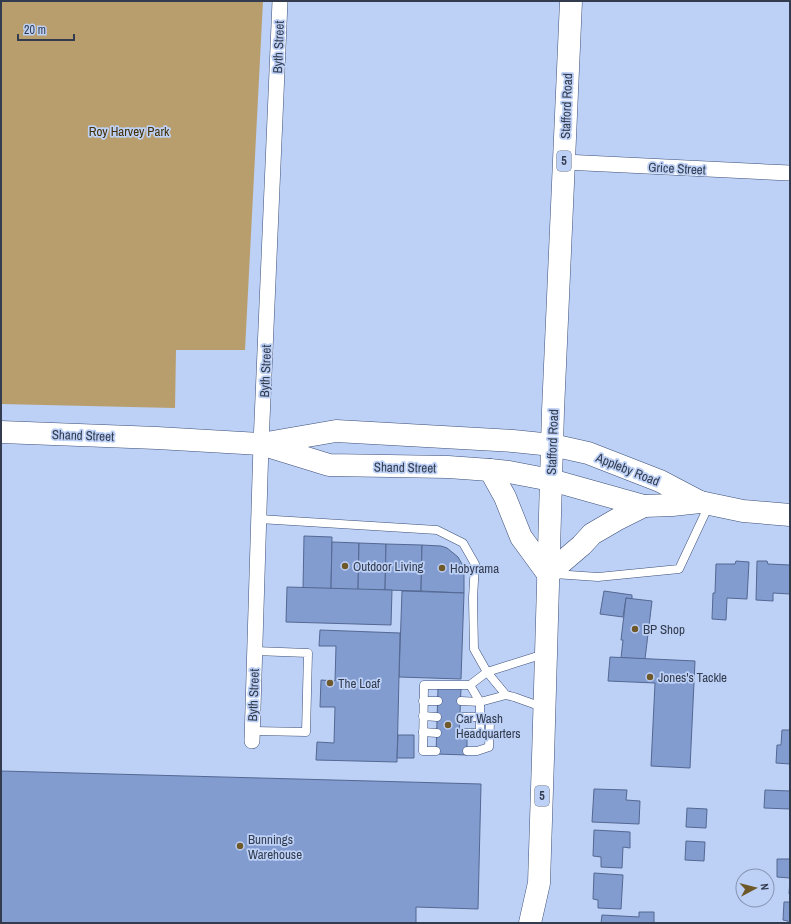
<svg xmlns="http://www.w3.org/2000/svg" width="791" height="924" font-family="'Archivo Narrow',sans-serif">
<rect width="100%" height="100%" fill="#bdd0f6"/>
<!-- green -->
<path fill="#b89e6c" d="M1,1h262l-18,349h-69l-1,58 -174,-4z"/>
<!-- building -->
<g fill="#829ccf" stroke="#536892">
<path d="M304,536l28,1 -1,52 -28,-1z"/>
<path d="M332,542l27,1 -1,47 -27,-1z"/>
<path d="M359,543l27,1 -1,46h-27z"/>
<path d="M386,544l36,1 -1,46 -36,-1z"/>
<path d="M422,545l19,1 6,2 11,9 4,7 2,9v20l-43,-2z"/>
<path d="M736,561l13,1 -2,37 -20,-1 -1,22 -14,-1 1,-26h2l1,-29h19z"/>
<path d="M757,561h10l1,3 22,1v29l-17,-1v8l-17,-1z"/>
<path d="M287,587l105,3 -1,35 -105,-3z"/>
<path d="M402,591l62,2 -3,86 -62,-2z"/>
<path d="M604,591l28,4v4l-6,-1 -3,19 -23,-3z"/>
<path d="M626,598l26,3 -7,58 -24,-1 2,-18h-2z"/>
<path d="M320,630l80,3 -3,129 -81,-2 1,-18 17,1 1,-36h-15l1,-27 14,1 1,-35h-17z"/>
<path d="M610,657l85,4 -5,107 -39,-2 4,-83 -47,-2z"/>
<path d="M438,688h23l-2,50 8,1v16l-31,-1z"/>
<path d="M782,730h8v34l-14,-1 1,-18h4z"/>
<path d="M398,735h16v23h-17z"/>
<path d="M1,771l480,13 -3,125 -62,-2v16h-415z"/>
<path d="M594,789l33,1 -1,10 14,1 -1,23 -47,-2z"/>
<path d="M765,790l25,1v18l-26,-1z"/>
<path d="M687,808l20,1 -1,19 -20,-1z"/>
<path d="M594,830l36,2v16l-7,-1 -1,21 -21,-1v-10l-8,-1z"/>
<path d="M686,841l19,1 -1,19 -19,-1z"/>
<path d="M777,859h13v36l-1,-1 1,-16 -13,-1z"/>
<path d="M594,873l29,2 -2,34 -23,-1v-8l-5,-1z"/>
<path d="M784,902h6v21h-2v-2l-5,-1z"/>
<path d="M639,912h15v11h-53l1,-8 37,2z"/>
</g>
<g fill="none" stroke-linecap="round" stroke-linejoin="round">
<defs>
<g id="service">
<path d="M259,519l178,11 26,13 12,21 -2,34 1,51 13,23 19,23"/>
<path d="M554,574l44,3 81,-8 30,-64"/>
<path d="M423,701h15"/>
<path d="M461,701l19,1 26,-7 8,2 28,10"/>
<path d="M423,716l14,1"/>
<path d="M460,717h19l11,5 -1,25 -12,4h-10"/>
<path d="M252,731l54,1 2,-79 -53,-2"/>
<path d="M423,732l14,1"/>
<path d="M460,733h20v-31l-10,-17"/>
<path d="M436,751h-13l1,-66h46l17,-13 57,-18"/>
</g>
<g id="minor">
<path d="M564,162l226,11"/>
<path d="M252,741l9,-297 19,-443"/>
</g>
<g id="secondary">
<path d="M552,445l36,8 72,28 40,21"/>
<path d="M551,480l93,26 28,-1 28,-3 43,9 47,4"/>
</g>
<g id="primary">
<path d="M1,432l156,6 104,6 75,-13 177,10 39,4"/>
<path d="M264,445l65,20 119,2 42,3 19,2 42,8"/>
</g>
<g id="trunk">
<path d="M490,470l15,27 16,40 27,37"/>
<path d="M548,574l34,-29 10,-11 24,-14 28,-14"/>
<path d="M530,923l9,-40 4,-125 10,-347 18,-410"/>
</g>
</defs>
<!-- service casing -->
<use href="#service" stroke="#3c4f77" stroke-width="9"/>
<!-- minor casing -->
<use href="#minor" stroke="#3c4f77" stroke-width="16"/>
<!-- secondary casing -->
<use href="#secondary" stroke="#3c4f77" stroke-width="23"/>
<!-- primary casing -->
<use href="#primary" stroke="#3c4f77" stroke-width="23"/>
<!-- trunk casing -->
<use href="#trunk" stroke="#3c4f77" stroke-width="23"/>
<!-- service -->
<use href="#service" stroke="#fff" stroke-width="8"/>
<!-- minor -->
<use href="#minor" stroke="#fff" stroke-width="15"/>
<!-- secondary -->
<use href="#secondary" stroke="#fff" stroke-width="22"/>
<!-- primary -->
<use href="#primary" stroke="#fff" stroke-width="22"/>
<!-- trunk -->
<use href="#trunk" stroke="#fff" stroke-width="22"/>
</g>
<!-- markers -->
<g fill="#705929" stroke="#bdd0f6" stroke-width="1.5">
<circle cx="345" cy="566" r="4"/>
<circle cx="442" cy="568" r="4"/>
<circle cx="635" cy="629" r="4"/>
<circle cx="650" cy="677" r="4"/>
<circle cx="330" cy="683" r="4"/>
<circle cx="448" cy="725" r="4"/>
<circle cx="240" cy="846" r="4"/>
</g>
<g text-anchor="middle" stroke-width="3.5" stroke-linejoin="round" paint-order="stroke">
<!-- shield labels -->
<g fill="#bdd0f6" stroke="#5c6881" stroke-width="1">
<rect x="557" y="151" width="14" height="20" rx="3"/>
<rect x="535" y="786" width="14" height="20" rx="3"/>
</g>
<g font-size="12" font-weight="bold" fill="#333c4f">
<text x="564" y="165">5</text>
<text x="542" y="800">5</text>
</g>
<!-- street labels -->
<g font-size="13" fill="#333c4f" stroke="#bdd0f6">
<text transform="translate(278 47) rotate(-88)" y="5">Byth Street</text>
<text transform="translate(566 106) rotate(-88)" y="5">Stafford Road</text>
<text transform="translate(677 168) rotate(3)" y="5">Grice Street</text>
<text transform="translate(265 371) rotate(-88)" y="5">Byth Street</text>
<text transform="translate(83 435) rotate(2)" y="5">Shand Street</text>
<text transform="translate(552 442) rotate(-88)" y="5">Stafford Road</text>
<text transform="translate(405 467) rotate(1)" y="5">Shand Street</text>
<text transform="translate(628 469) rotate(22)" y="5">Appleby Road</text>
<text transform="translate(253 695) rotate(-88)" y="5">Byth Street</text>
</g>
<!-- park labels -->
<g font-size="13" fill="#422e00" stroke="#bdd0f6">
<text x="129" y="136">Roy Harvey Park</text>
</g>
<!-- poi labels -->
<g font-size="13" fill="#333c4f" stroke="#bdd0f6" text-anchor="start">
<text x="353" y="571">Outdoor Living</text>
<text x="450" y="573">Hobyrama</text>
<text x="643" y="634">BP Shop</text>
<text x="658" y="682">Jones's Tackle</text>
<text x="338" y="688">The Loaf</text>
<text x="456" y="723">Car Wash<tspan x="456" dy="15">Headquarters</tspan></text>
<text x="248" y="844">Bunnings<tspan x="248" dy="15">Warehouse</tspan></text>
</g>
</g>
<!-- border -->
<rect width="791" height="924" fill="none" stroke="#333c4f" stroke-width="4"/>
<!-- north arrow -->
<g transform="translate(755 888) rotate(83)"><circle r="19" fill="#bdd0f6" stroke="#8695b3"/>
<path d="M0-3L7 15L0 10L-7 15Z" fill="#705929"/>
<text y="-6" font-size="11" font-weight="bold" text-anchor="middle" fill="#333c4f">N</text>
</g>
<!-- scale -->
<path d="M18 34v6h56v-6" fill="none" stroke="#333c4f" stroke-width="2"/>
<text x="24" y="34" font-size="12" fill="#333c4f" stroke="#bdd0f6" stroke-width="3" paint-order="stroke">20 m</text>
</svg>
